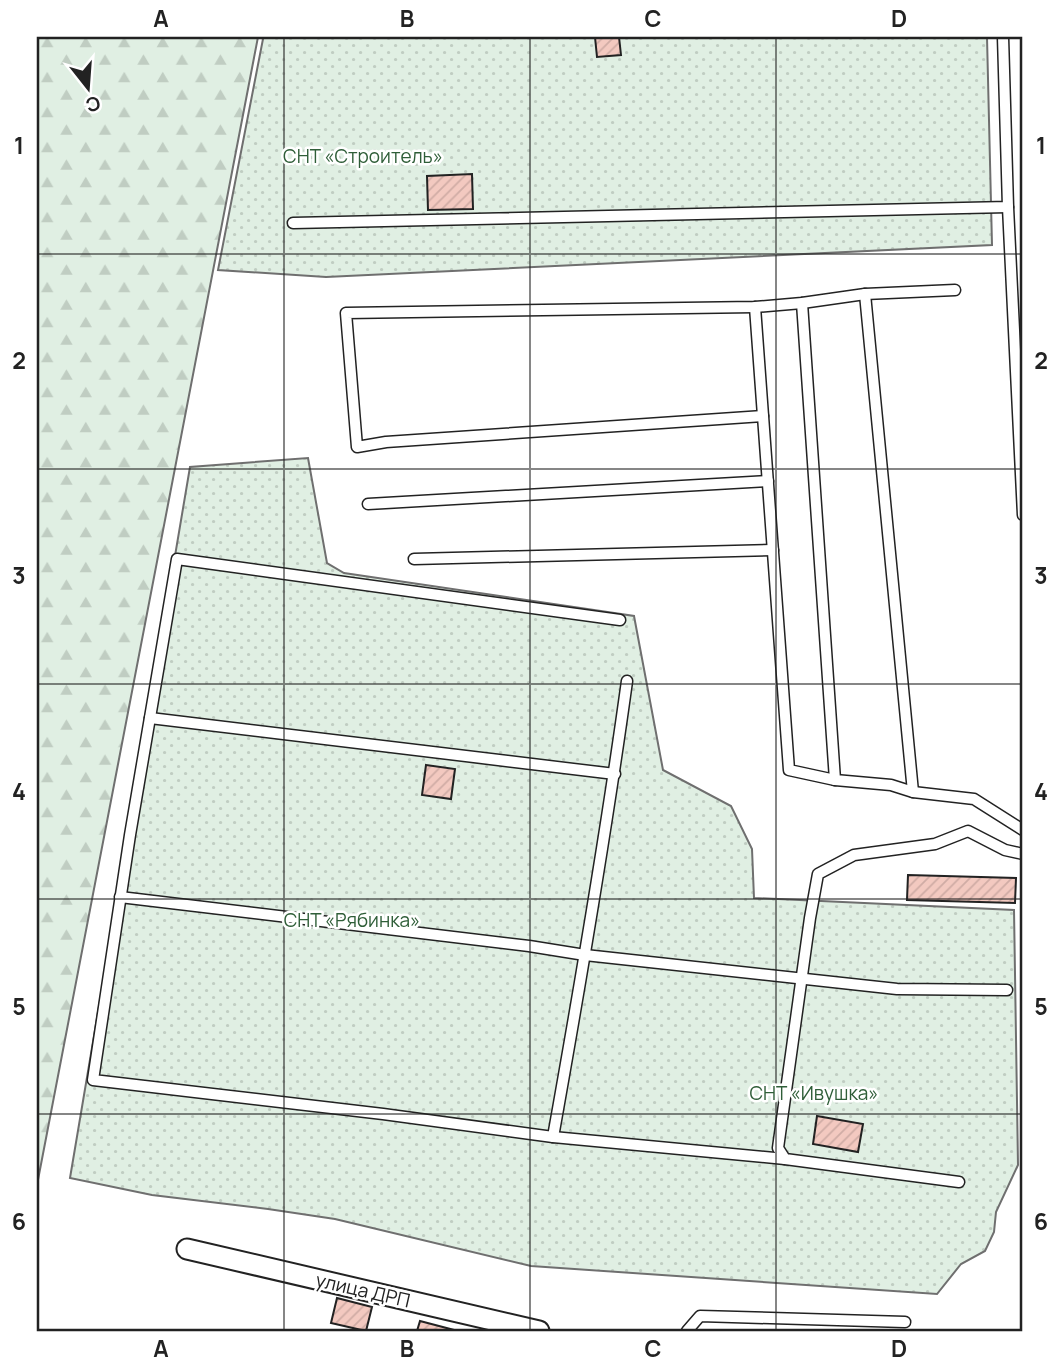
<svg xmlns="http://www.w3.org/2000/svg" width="1060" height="1368" font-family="Manrope,sans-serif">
<defs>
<pattern id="forest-firs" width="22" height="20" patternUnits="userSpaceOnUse" patternTransform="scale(1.75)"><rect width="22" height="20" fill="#e0efe3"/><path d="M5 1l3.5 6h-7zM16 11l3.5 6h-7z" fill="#c0cdc2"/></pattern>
<pattern id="garden-dots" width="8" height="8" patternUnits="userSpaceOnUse" patternTransform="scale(1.75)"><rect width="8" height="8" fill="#e0efe3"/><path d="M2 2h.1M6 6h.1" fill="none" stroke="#c0cdc2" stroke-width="1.8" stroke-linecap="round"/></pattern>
<pattern id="building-hatch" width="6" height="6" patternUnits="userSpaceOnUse" patternTransform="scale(1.75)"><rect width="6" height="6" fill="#f3c9c0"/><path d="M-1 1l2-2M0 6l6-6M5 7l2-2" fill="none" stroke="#d0aca5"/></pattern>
</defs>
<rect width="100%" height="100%" fill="#fff"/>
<!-- forest -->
<path fill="url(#forest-firs)" stroke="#6f6f6f" stroke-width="2" d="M37,37h221l-221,1148z"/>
<!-- garden -->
<g fill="url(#garden-dots)" stroke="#6f6f6f" stroke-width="2">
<path d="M260,37h727l5,208 -666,32 -108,-7 45,-231z"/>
<path d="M308,458l19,105 17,10 290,43 29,154 68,36 21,43 2,49 260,12 4,255 -22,47 -2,20 -9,19 -24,13 -24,30 -406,-28 -196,-47 -67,-10 -116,-14 -82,-17 120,-711z"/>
</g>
<!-- building -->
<g fill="url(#building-hatch)" stroke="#222" stroke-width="2">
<path d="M595,37h24l2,18 -24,2z"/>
<path d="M472,174l1,35 -45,1 -1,-34z"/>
<path d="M426,765l29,4 -4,30 -29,-4z"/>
<path d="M908,875l108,3 -1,25 -108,-3z"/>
<path d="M817,1116l46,8 -5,28 -45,-8z"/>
<path d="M337,1298l35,9 -6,24 -35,-8z"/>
<path d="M420,1321l38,10h-41z"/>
</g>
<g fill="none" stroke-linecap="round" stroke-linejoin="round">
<defs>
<g id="lane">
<path d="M1008,207l15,308"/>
<path d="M293,223l715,-16 -5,-170"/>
<path d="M865,294l48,498"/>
<path d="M802,303l33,477 56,5 22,7 61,7 49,31"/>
<path d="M755,307l34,463 46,10"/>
<path d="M763,416l-377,26 -29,5 -11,-134 409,-6 47,-4 63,-9 90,-4"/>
<path d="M368,504l400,-23"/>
<path d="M414,559l359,-9"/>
<path d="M620,620l-443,-61 -47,276 -37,245 290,34 170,23 232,22"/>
<path d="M150,718l465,56"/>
<path d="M120,897l409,49 56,9 312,34 110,1"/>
<path d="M553,1137c27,-151 53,-303 74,-456"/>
<path d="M959,1182l-174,-23 -7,-11 32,-230 8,-44 36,-19 81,-11 33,-13 37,19 18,4"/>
<path d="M687,1331l13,-15 205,6"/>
</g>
<path id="street" d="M187,1249l352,82"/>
</defs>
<!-- lane casing -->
<use href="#lane" stroke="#222" stroke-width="13"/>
<!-- street casing -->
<use href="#street" stroke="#222" stroke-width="23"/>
<!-- lane -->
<use href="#lane" stroke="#fff" stroke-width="10"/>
<!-- street -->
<use href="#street" stroke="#fff" stroke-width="19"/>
</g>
<!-- grid -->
<path fill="none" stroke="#222" stroke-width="2" stroke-opacity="0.55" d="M284,37v1294M530,37v1294M776,37v1294M37,254h986M37,469h986M37,684h986M37,899h986M37,1114h986"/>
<g text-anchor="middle" stroke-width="5" stroke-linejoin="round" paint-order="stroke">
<!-- park labels -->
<g font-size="19" fill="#2f5e38" stroke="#fff">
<text x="363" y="163">СНТ «Строитель»</text>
<text x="352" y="927">СНТ «Рябинка»</text>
<text x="814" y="1100">СНТ «Ивушка»</text>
</g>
<!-- street labels -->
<g font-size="19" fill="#222" stroke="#fff">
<text transform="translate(363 1290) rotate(13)" y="7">улица ДРП</text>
</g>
</g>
<!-- border -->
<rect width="1060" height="1368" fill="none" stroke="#ffffff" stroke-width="77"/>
<!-- north arrow -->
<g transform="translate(88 88) rotate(163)" stroke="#ffffff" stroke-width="5" paint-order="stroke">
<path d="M0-5L12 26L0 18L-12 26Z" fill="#222222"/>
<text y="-10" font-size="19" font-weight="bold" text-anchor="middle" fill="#222222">С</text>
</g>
<rect x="38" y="38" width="983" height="1292" fill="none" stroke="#222" stroke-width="2.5"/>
<g font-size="23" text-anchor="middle" font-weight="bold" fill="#222">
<text x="161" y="27">A</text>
<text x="407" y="27">B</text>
<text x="653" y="27">C</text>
<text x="899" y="27">D</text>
<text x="19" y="154">1</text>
<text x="1041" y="154">1</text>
<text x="19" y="369">2</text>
<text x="1041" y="369">2</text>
<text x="19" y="584">3</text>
<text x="1041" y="584">3</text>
<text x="19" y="800">4</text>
<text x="1041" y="800">4</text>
<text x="19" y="1015">5</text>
<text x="1041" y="1015">5</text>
<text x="19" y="1230">6</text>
<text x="1041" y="1230">6</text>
<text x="161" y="1357">A</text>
<text x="407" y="1357">B</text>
<text x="653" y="1357">C</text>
<text x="899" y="1357">D</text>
</g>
</svg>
